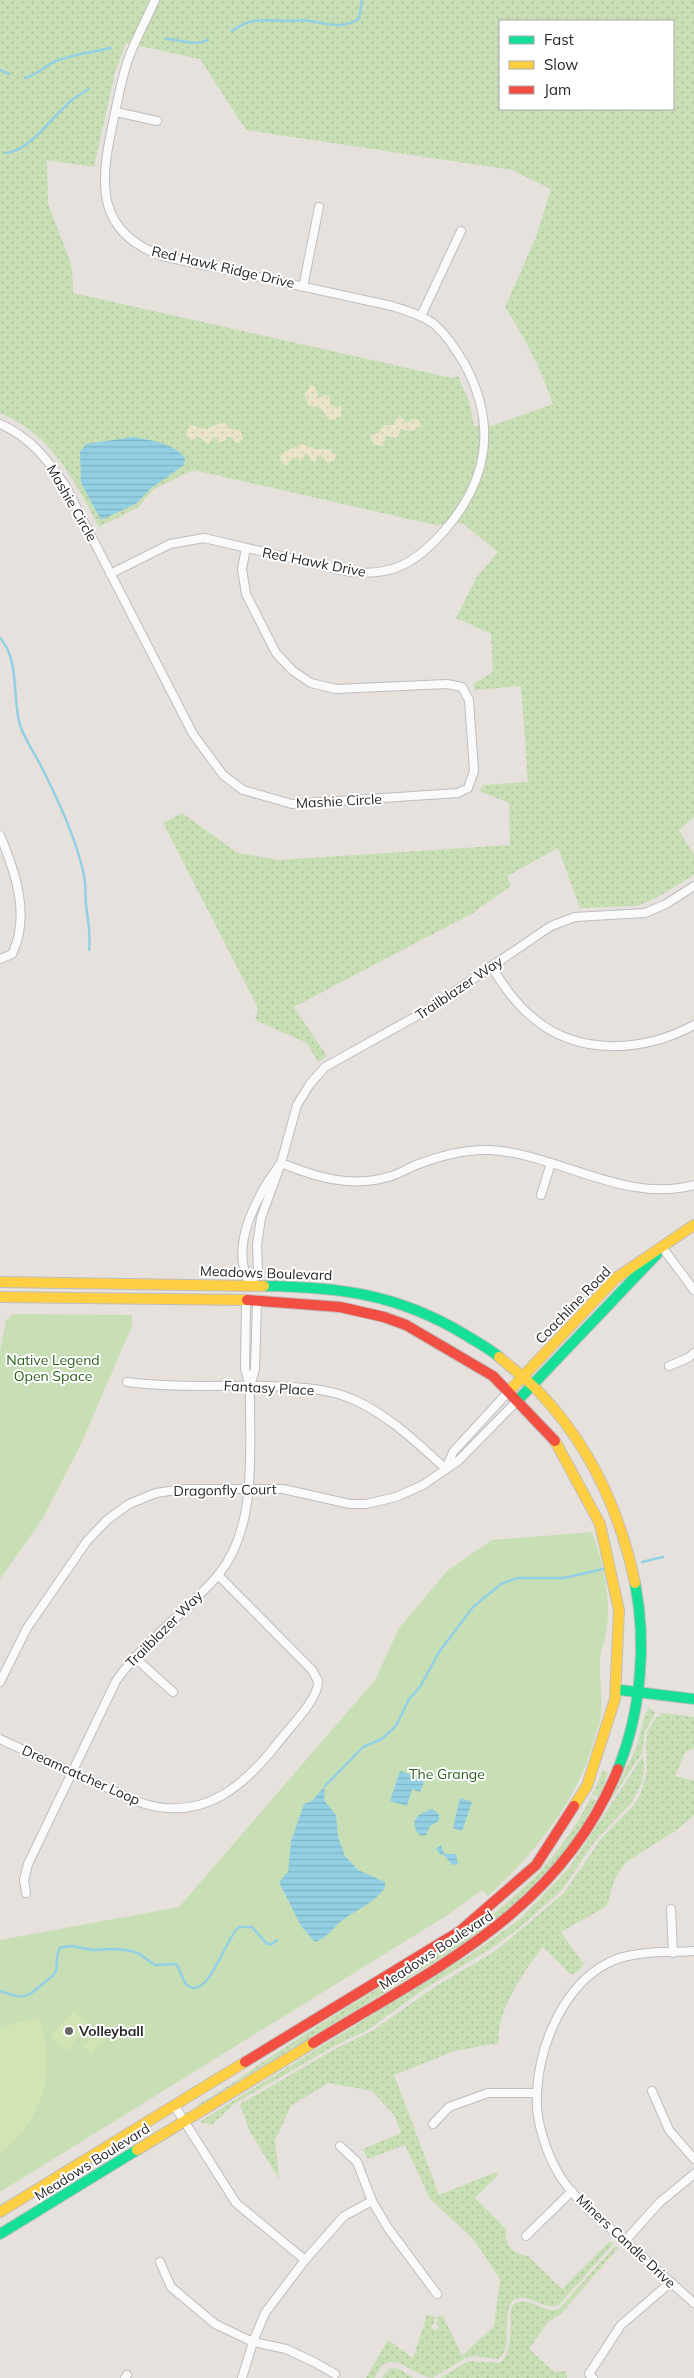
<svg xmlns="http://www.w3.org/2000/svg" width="694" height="2378" font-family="Mulish,sans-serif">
<defs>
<pattern id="grass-dots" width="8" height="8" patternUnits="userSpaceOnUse" patternTransform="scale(1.25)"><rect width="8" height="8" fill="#c8dfb6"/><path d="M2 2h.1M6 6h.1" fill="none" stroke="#acbf9c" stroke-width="1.8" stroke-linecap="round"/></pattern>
<pattern id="sand-dots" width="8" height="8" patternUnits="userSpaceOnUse" patternTransform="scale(1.25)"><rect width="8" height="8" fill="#eae4ca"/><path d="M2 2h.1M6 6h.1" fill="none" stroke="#c9c4ae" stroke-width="1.8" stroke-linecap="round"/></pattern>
<pattern id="water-rules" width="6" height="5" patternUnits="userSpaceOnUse" patternTransform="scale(1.25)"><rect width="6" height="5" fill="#93d0e4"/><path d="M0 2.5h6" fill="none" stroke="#7fb3c4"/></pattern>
</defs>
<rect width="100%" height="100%" fill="#e6e1dc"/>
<!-- grass -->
<g fill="url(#grass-dots)" fill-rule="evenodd">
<path d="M0,0h694v817l-15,13 15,25v20l-38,23 -19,8 -57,2 -22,-60 -51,28 4,10 -40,28 -177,93 33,49 -9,6 -11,-19 -52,-23 3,-12 -95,-185 19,-10 56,40 41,7 231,-15 -1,-42 -30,-12 4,-6 45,-3 -7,-96 -46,4 -2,-6 20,-12 -2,-38 -35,-16 20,-40 22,-26 -36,-29 -27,2 -242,-55 -39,19 -17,19 -38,19c-24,-46 -48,-93 -99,-114zM500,21h173v88h-173zM126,43l74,16 46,71 265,40 40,19 -15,48 -31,70c20,31 36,62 48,97l-59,21 -20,1 -5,-25 -11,-25 -6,2 -379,-85 -1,-24 -3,-11 -21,-54 -1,-44 47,7 21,-95z"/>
<path d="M649,1708l6,4v3l-10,16 -3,22 -33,50 27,-54 9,-35z"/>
<path d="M663,1713l31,4v31l-9,4 -10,24 19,5v34l-16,14 -53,34 -11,18 -7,25 -46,26 23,33 -10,9h-4l-27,-27c-18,23 -48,65 -44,96l-44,8 -61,24c16,40 30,80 45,120l57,-23 2,3 -23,23 31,31c-2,15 7,26 22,27l34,33 48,-48 3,3 -54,61c-17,6 -30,-14 -46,-5 -13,16 2,47 -15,59l-24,-3 -9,2 -32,20c-21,-1 -44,-36 -58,0h-9l22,-38 25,18 14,-43 9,2 -5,11 5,2 3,-2 -3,-4 2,-7 5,-1 19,40 32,-30 6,-47 -26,-39 -44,-41 -25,-54 -37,14 -5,-10 38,-16 -7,-18 -22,-24 -44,-8 -37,23 -16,34 4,39 -30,-49 -9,-26 97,-56 35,-17 64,-45 58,-34 70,-59 37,-54 34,-35 5,-9 7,-24 -1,-29 2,-12 8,-12z"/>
<path d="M643,1756l1,10 -2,16 -9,19 -38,40 -33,49 -44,39 -26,19 -68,41 -56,41 -32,15 -102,59 -22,21 -13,-3 272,-168 49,-35 49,-51z"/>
<path d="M603,1771l5,1 -8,26 -8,-3z"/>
<path d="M591,1797l7,4 -26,43 -34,42 -43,39 -302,184c12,-10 28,-18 41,-27 50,-36 103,-68 156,-101 85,-52 155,-92 201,-184z"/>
<path d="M615,2246l3,2 -57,66 -13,8 -19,27 25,23 12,-1 1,7h-127l29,-17 31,2c13,-10 10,-38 11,-54l3,-5c15,-10 29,11 45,5z"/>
<path d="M394,2368l7,2 12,8h-31l7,-9z"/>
</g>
<!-- sand -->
<g fill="url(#sand-dots)">
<path d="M311,385l4,2 4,11 7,-3 4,1v8l3,3 9,-1 -1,10 -6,3 -7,1 -6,-11 -14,-4 -4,-10z"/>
<path d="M400,416l7,7 6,-4 5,1 3,6 -9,5 -12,-2 -2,9 -12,-2 -3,10 -10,-2 -3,-8 9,-4 5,-7h10l2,-7z"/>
<path d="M224,422l7,7 9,1 3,8 -3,4 -5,1 -3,-6h-4l-7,6 -7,-6 -6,7 -8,-7 -8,3 -6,-3 1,-8 4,-4 14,4z"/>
<path d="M302,444l13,5h15l6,6 -2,6 -6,2 -8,-8 -6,8 -8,-10 -5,8 -8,-4 -6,8 -5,-1 -2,-6 2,-5z"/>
</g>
<!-- park -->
<g fill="#c8dfb6">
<path d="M13,1314l119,1v11l-51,118 -38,74 -43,61v-228l6,-31z"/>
<path d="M592,1532c11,31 19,63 15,96 -2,12 -7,23 -7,34 -1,17 3,36 1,53 -1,9 -5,18 -7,26 -18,62 -59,112 -106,155l-6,-6 -36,26 -446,276v-252l179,-33 196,-227 24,-52 49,-58 44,-30z"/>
</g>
<!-- pitch -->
<g fill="#d2e3b4">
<path d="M73,2011l16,15 -23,25 -16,-15z"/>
<path d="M38,2017c21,49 5,105 -38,136v-125z"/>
<path d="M100,2029l8,7 -17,18 -8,-7z"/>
</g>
<!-- water -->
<g fill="url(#water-rules)">
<path d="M133,437c16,3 43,6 52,22l-1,6 -33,23 -14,15 -36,17 -20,-37 -1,-31 6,-8 6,-1z"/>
<path d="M400,1771l25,8 -5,13 -8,-3 -5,17 -17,-5z"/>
<path d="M325,1786l-1,14 12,15 2,22 7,19 13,14 27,12v5c-9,16 -32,24 -46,36 -7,7 -14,16 -24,19l-14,-16 -22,-44 9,-10 3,-31 13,-37 8,-3z"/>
<path d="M460,1798l12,4 -10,29 -9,-3z"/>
<path d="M432,1809l7,5v7l-9,5 -4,9 -5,1 -5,-5 -2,-10 6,-7z"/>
<path d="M441,1845l3,9h12l2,10 -6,1 -7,-9 -6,-3 -3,-4z"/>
</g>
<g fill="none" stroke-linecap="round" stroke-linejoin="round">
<!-- stream -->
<g stroke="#93d0e4" stroke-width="2.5">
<path d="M232,31c19,-14 34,-11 55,-10 8,0 16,-2 23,0 18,3 33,8 49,-2l3,-19"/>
<path d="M165,39c16,0 28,8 43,1"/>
<path d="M0,70l9,4"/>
<path d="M25,78c12,-3 20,-12 31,-17 18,-7 36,-9 55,-13"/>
<path d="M5,153c24,0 49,-39 67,-53 5,-4 11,-7 17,-11"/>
<path d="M0,638c20,21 12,61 20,87 5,15 14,27 21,41 17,34 35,72 43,109 2,10 1,21 2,30 2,17 5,29 3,45"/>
<path d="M642,1562l21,-5"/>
<path d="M325,1786l38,-39 19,-8 14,-13 13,-27 11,-12 19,-35 34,-45 28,-23 16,-6h47l39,-9"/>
<path d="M0,1991c26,10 27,6 46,-10 3,-3 9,-5 10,-11 2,-9 -1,-13 4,-22 14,-5 22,2 35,2 14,-1 27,-2 40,2 9,3 12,9 20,13l21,-1c5,6 6,16 11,21 21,18 40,-51 52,-58h13l15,17h5l5,-4"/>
</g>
<defs>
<g id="street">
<path d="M116,112l41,9"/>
<path d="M303,287l16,-80"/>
<path d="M421,316l40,-85"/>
<path d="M0,424c30,13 47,35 65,61l128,249 30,41 20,15 49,14 166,-11 10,-5 6,-17 -5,-71 -7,-13 -15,-3 -111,5 -25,-6 -18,-12 -17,-18 -30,-59 -4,-25 4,-21"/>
<path d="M110,574l60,-30 34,-6 141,33c45,7 70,-7 99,-40 45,-51 53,-108 20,-168 -9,-14 -17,-28 -30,-39 -12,-9 -27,-13 -42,-18l-230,-50c-66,-24 -62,-72 -50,-129 5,-22 8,-43 15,-64 7,-22 19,-42 28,-63"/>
<path d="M0,835c15,36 31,81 12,119l-12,5"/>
<path d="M491,966c12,19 24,37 41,51 46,40 112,35 162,8"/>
<path d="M281,1163c-23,31 -53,83 -31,121l8,-12 -1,-27 4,-27 20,-55 16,-58 13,-21 15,-17 104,-58 122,-83 24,-9 70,-4 21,-9 28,-18"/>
<path d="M281,1163c35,14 69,25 107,14 10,-2 18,-8 28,-12 23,-9 49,-16 74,-15 69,4 134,54 204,35"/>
<path d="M541,1195l10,-32"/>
<path d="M662,1247l32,43"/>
<path d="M246,1301l-1,68 5,17"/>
<path d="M669,1366l19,-8 6,-5"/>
<path d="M127,1382c46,6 92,3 138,4 29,1 59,1 87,13 37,16 65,44 94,70"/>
<path d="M446,1469l7,-17 57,-62"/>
<path d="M134,1657l39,35"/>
<path d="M0,1682l27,-54 60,-87 20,-21 22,-16 27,-11 28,-4h99l67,15h16l30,-7 27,-12 35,-24 61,-62"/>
<path d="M0,1739c32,15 64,30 97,44 16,7 32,16 48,21 59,17 99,-18 132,-60 11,-15 42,-45 41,-63l-6,-11 -94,-95"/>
<path d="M26,1893l-2,-13 4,-16 88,-183c29,-41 71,-69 103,-107 40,-50 30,-128 31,-188l5,-17 2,-68"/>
<path d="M671,1909l2,44"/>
<path d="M694,1951c-27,2 -62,-1 -86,12 -44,22 -69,82 -71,130 -2,27 9,60 23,83 13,21 34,38 52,54 28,24 55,49 82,73"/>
<path d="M652,2091l17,39 25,29"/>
<path d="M174,2105l62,98 69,57"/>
<path d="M433,2124l16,-17 39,-14h48"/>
<path d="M340,2146l17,16 15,39 16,27 49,66"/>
<path d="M526,2236l46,-45"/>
<path d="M625,2241l34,-38 35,-29"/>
<path d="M160,2262l11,25 44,37 38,18 33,7 28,13 21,12"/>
<path d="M125,2378l2,-3"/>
<path d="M242,2378l11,-36 12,-29 40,-53 39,-44 28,-15"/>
<path d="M593,2378l-4,-4 32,-49 50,-43"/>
</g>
<g id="fast">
<path d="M264,1286c76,1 133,8 200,48 12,8 25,14 35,23"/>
<path d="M519,1399l138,-145"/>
<path d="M620,1690l74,9"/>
<path d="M618,1769c23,-57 29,-126 17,-186"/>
<path d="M0,2234l137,-84"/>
</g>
<g id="slow">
<path d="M0,1282l264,4"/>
<path d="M0,1297l247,3"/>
<path d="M499,1357c14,12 29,23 41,36 50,53 80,118 95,190"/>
<path d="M510,1390l106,-112 78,-53"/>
<path d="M555,1441l45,83 19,86 -4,89 -28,87 -13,20"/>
<path d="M137,2150l176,-107"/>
<path d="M0,2212l245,-150"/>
</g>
<g id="jam">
<path d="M247,1300l93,7 44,10 22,8 87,51 62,65"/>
<path d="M313,2043c122,-75 248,-132 305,-274"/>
<path d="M245,2062l215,-131 76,-66 38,-59"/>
</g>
</defs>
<!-- street casing -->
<use href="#street" stroke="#bfbdbe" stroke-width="10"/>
<!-- fast casing -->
<use href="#fast" stroke="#bfbdbe" stroke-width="12"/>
<!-- slow casing -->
<use href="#slow" stroke="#bfbdbe" stroke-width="12"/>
<!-- jam casing -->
<use href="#jam" stroke="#bfbdbe" stroke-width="12"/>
<!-- street -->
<use href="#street" stroke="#fbfafa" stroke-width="8"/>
<!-- fast -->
<use href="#fast" stroke="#16e098" stroke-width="10"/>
<!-- slow -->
<use href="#slow" stroke="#ffcf43" stroke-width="10"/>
<!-- jam -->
<use href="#jam" stroke="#f24e42" stroke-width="10"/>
</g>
<!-- markers -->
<circle fill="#6a6866" stroke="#fff" stroke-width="2" cx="69" cy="2031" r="5"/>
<g text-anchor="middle" stroke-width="4" stroke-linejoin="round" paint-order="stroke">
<!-- street labels -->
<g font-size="14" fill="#272727" stroke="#fff">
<text transform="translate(223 267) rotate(13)" y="5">Red Hawk Ridge Drive</text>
<text transform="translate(72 503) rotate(60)" y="5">Mashie Circle</text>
<text transform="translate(314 562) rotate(11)" y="5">Red Hawk Drive</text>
<text transform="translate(339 801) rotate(-3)" y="5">Mashie Circle</text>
<text transform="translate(459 988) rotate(-34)" y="5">Trailblazer Way</text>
<text transform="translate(266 1273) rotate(2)" y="5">Meadows Boulevard</text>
<text transform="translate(573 1305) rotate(-46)" y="5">Coachline Road</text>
<text transform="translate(269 1388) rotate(3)" y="5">Fantasy Place</text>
<text transform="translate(225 1490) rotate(-1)" y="5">Dragonfly Court</text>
<text transform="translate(164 1629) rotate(-45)" y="5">Trailblazer Way</text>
<text transform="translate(81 1775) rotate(24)" y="5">Dreamcatcher Loop</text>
<text transform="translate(436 1950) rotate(-33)" y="5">Meadows Boulevard</text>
<text transform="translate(92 2162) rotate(-32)" y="5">Meadows Boulevard</text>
<text transform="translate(626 2241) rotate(43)" y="5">Miners Candle Drive</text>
</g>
<!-- park labels -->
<g font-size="14" fill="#2a5f1c" stroke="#fff">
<text x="53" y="1365">Native Legend<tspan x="53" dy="16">Open Space</tspan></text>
<text x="447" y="1779">The Grange</text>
</g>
<!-- poi labels -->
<g font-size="14" font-weight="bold" fill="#272727" stroke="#fff" text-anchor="start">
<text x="79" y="2036">Volleyball</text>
</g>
</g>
<!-- legend -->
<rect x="499" y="20" width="175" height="90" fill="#ffffff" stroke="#a9a9a9"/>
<rect x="509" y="36" width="25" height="8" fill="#16e098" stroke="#a9a9a9"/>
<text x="544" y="45" font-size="15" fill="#272727">Fast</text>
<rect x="509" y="61" width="25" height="8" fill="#ffcf43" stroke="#a9a9a9"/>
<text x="544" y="70" font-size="15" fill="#272727">Slow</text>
<rect x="509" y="86" width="25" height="8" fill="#f24e42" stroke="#a9a9a9"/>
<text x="544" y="95" font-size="15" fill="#272727">Jam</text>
</svg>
